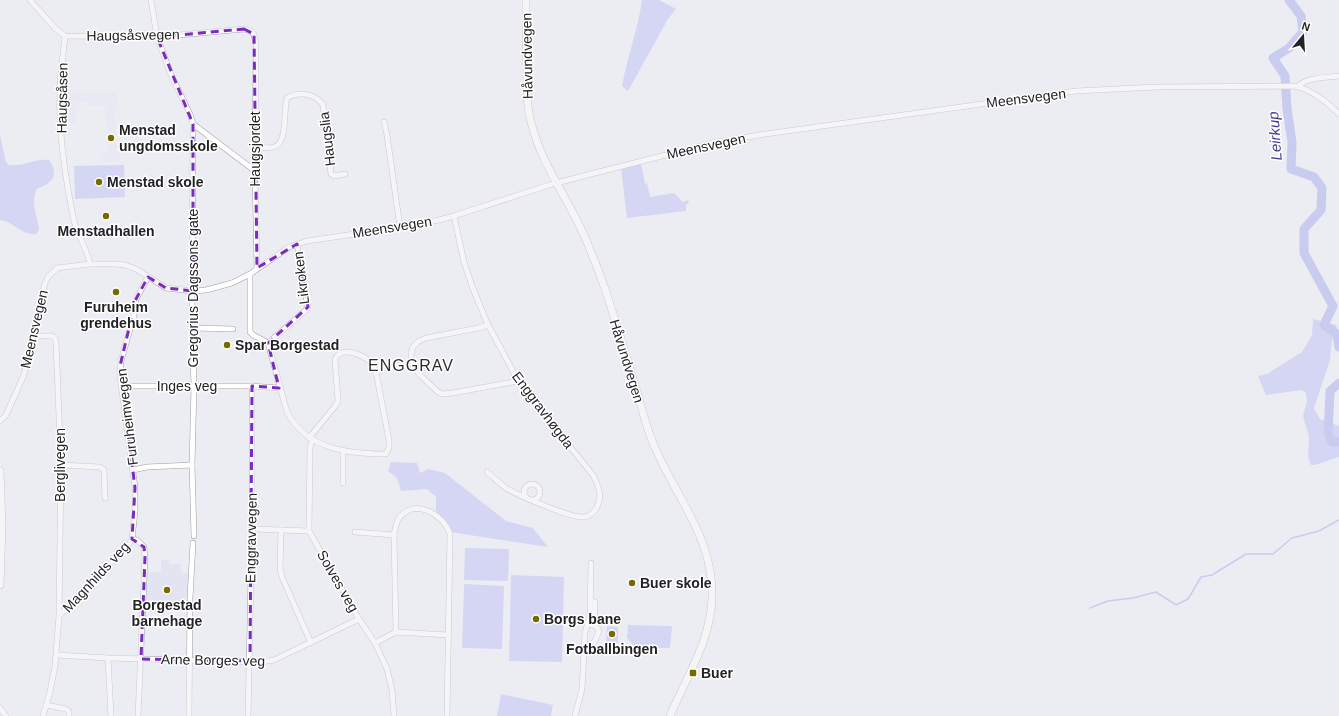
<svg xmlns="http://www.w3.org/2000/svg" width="1339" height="716" font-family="Arial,sans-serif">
<rect width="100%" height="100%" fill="#ecedf3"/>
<!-- built -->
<g fill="#e3e4f2">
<path d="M117,91l1,15 -3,1 1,46h4v9h-19v-8l7,-1 -3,-47h-17l-1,-4h-12l1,21 -11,1v-32z"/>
<path d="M161,560h8v4h12v9h6l2,2 -3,30 -15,1 -10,6h-15l1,-36 2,-4h12z"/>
</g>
<!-- green -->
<g fill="#b7bbf3">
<path d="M642,0h17l17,9 -8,10 -40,72 -6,-5c5,-29 16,-56 20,-86z"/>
<path d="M0,135l6,27 3,3c14,2 26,-7 40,-5 11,16 3,23 -12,29 -7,13 0,26 2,39l-1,4 -2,2c-14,2 -23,-13 -36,-14z"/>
<path d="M641,163l4,21 2,-1 3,14 24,-4 9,9 5,-2 1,3 -3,2v6l-59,7 -6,-50z"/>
<path d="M124,165l1,32 -50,2 -1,-33z"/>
<path d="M1313,319l23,6 3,8 -7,7 -2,20 -16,48 6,11 19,7v31l-24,8h-4l-3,-8 1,-20 -6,-21 4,-15 -1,-8 -4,-3 -36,5 -8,-19 9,-2 35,-22 10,-17z"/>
<path d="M391,462l26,1 3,10 8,-4 17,4 61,48 27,7 15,19 -98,-15c-1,-9 -7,-14 -14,-21v-14l-9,-8 -26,2 -4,-13 -9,-7z"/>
<path d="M465,548l44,1 -1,32 -44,-1z"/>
<path d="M511,575l53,2 -2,85 -53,-1z"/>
<path d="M464,584l40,2 -2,63 -40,-1z"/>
<path d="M628,625l44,1 -2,22h-35l-8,-10z"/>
<path d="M607,626l11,1v16h-10l-2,-1z"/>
<path d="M501,694l52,11 -2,11h-54z"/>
</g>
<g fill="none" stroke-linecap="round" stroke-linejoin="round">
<!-- stream -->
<g stroke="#a0a4eb" stroke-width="1.5">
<path d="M1287,108h4"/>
<path d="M1090,608l18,-7 25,-3 23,-6 20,13 12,-6 13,-22 11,-2 34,-21h27l19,-16 27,-7 20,-11"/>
</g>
<!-- river -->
<g stroke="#a0a4eb" stroke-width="9">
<path d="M1289,0l12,16 2,16 -14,16 -16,10 12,18 2,33 5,33 -1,27 23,8 8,11 -1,22 -17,19v24l29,53 -9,19 13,9 2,13"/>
<path d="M1339,383l-9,8 -2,42 4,9h7"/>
</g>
<defs>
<g id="minor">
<path d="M30,0l25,28 10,8 92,1 87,-8c11,2 10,5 12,16l-1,126 2,97"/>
<path d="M151,0l6,37 15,40 18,37 3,10 -1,204 2,58 -2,79 2,71"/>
<path d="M65,36c-2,17 -4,35 -5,52 -2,44 5,90 14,133 4,15 13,28 16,43"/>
<path d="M1298,86c10,-9 28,-8 41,-10"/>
<path d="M384,122l3,13 13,92"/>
<path d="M193,124l62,47"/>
<path d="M255,147c6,0 14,2 19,0 14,-4 9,-36 13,-49 11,-7 28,-5 36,7l8,69 3,2 11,-2"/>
<path d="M454,216l10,46 8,24 16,39 18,33 12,23 18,24 57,70c5,10 10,20 4,32 -2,5 -8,10 -14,10 -12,1 -66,-22 -77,-29 -7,-5 -13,-11 -19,-16"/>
<path d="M250,274v58l3,3 15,8 19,69c19,37 61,42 99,42l3,-6v-8l-13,-68c-1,-3 -2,-7 -4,-9 -9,-8 -30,-18 -37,-4l3,41 -2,5 -27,33"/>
<path d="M488,325l-10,3 -52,10 -7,3 -6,6 -2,7v6l3,8 9,10 15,14 4,2 11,-1 65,-12"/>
<path d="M192,328l41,1"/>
<path d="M32,336h19l3,1 2,5 5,123 -2,151"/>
<path d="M268,343l37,-32 3,-4 -11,-63"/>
<path d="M122,388l7,-2h123"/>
<path d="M0,421l6,-6 18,-40 21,-92 3,-6 9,-9 33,-4h26l9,1 11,4 30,19 27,3 13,-1 26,-7 18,-9 39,-27 18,-6 82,-12 50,-9 15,-4 95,-31 38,-10 130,-33 42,-7 317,-44 80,-4 138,-1c17,3 33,16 45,28"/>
<path d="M312,441l-2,6 -1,84 50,88 16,24 12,26 5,21 2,26"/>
<path d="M343,451v32"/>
<path d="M61,465l39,2 4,3 1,28"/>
<path d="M133,470l14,-3 45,-2"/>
<circle cx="532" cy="492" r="8"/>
<path d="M252,529l57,2"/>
<path d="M281,530l-1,38 2,9 29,66"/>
<path d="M355,532l39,3"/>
<path d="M132,539l3,-28v-23l-15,-112 1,-15 13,-46 2,-16 12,-22"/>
<path d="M590,600l5,2 -1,22"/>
<path d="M396,632l-2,-97c1,-6 2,-12 5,-17 16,-21 45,-3 51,16l-3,182"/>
<path d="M375,643l21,-11 52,3"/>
<path d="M585,652l10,-11 4,-10 -3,-5 -8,-2"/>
<path d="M57,655l51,3 152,4 14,-2 85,-41"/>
<path d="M108,658l3,58"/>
<path d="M46,705l20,4 3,2v5"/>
<path d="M0,708l6,8"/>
<path d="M43,716l7,-24 5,-26 4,-50 46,-48 21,-19 6,-10 5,1 7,7 1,10 -7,159"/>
<path d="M189,716l1,-118 3,-55"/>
<path d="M248,716l4,-187v-143l27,2"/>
<path d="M575,716l7,-27 3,-56 5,-18 1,-52"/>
</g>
<g id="major">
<path d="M526,0c0,23 0,46 1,69 0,17 -1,36 4,53 9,38 33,71 50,107 9,18 16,38 23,57 12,35 22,70 33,106 5,17 9,34 16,51 21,52 61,94 59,155 -1,42 -26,80 -42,118"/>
<path d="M0,471l2,55 -2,59"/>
</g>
</defs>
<!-- minor casing -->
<use href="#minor" stroke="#9e9fa4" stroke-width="6"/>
<!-- major casing -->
<use href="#major" stroke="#9e9fa4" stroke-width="8"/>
<!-- minor -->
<use href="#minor" stroke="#fff" stroke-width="5"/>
<!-- major -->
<use href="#major" stroke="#fff" stroke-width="7"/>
</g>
<!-- marked area -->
<path d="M0 0H1339V716H0ZM244,29l10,5 3,234 40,-24 11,63 -40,36 11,45 -27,-2 -2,275 -109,-2 4,-102 -1,-10 -12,-8 3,-51 -15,-122 16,-67 12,-22 18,11 27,3v-167l-36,-87z" fill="#ecedf3" fill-opacity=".55" fill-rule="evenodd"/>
<path fill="none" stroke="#7b2cbf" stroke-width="3" stroke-dasharray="8 5" stroke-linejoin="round" d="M244,29l10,5 3,234 40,-24 11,63 -40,36 11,45 -27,-2 -2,275 -109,-2 4,-102 -1,-10 -12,-8 3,-51 -15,-122 16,-67 12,-22 18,11 27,3v-167l-36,-87z"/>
<!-- markers -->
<g fill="#776a02" stroke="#fff" stroke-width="1.5">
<circle cx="111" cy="138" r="4"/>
<circle cx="99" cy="182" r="4"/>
<circle cx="106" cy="216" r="4"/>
<circle cx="116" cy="292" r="4"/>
<circle cx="227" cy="345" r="4"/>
<circle cx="632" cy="583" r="4"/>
<circle cx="167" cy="590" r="4"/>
<circle cx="536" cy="619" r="4"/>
<circle cx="612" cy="634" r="4"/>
<rect x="689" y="669" width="8" height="8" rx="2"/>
</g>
<g text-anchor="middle" stroke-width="3" stroke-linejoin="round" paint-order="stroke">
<!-- street labels -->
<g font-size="14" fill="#222224" stroke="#fff">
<text transform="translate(133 35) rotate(-1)" y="5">Haugsåsvegen</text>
<text transform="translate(527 56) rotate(-91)" y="5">Håvundvegen</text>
<text transform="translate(62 98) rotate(-89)" y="5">Haugsåsen</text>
<text transform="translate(1026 98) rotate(-7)" y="5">Meensvegen</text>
<text transform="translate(327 139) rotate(-97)" y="5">Haugslia</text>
<text transform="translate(706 146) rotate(-12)" y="5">Meensvegen</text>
<text transform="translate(255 149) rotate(-90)" y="5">Haugsjordet</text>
<text transform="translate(392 227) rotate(-9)" y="5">Meensvegen</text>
<text transform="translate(301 278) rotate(-97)" y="5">Likroken</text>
<text transform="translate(193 288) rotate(-90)" y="5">Gregorius Dagssons gate</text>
<text transform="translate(34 329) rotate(-77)" y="5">Meensvegen</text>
<text transform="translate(627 361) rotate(73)" y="5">Håvundvegen</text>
<text x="187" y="391">Inges veg</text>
<text transform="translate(543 410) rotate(53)" y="5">Enggravhøgda</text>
<text transform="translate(127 417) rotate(-97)" y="5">Furuheimvegen</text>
<text transform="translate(60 465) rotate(-90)" y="5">Berglivegen</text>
<text transform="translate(251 538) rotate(-89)" y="5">Enggravvegen</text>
<text transform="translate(96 577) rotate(-47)" y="5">Magnhilds veg</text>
<text transform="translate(338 581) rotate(60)" y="5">Solves veg</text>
<text transform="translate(213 660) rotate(1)" y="5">Arne Borges veg</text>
</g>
<!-- poi labels -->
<g font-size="14" font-weight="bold" fill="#222224" stroke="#fff" text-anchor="start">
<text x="119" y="135">Menstad<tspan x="119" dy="16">ungdomsskole</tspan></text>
<text x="107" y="187">Menstad skole</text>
<text x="106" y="236" text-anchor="middle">Menstadhallen</text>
<text x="116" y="312" text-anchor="middle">Furuheim<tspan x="116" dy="16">grendehus</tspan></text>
<text x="235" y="350">Spar Borgestad</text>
<text x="640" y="588">Buer skole</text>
<text x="167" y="610" text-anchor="middle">Borgestad<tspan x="167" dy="16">barnehage</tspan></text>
<text x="544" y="624">Borgs bane</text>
<text x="612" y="654" text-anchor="middle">Fotballbingen</text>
<text x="701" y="678">Buer</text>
</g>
<!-- water labels -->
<g font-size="15" font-style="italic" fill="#433f91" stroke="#fff">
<text transform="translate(1275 136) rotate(-94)" y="5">Leirkup</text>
</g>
<!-- quarter labels -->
<g font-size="16" letter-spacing="1" fill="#2b2c30" stroke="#fff">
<text x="411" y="371">ENGGRAV</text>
</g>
</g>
<!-- north arrow -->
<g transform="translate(1303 36) rotate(18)" stroke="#ffffff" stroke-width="3" paint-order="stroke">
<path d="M0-3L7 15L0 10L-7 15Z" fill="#222224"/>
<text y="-6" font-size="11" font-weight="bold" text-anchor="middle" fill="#222224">N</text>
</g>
</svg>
